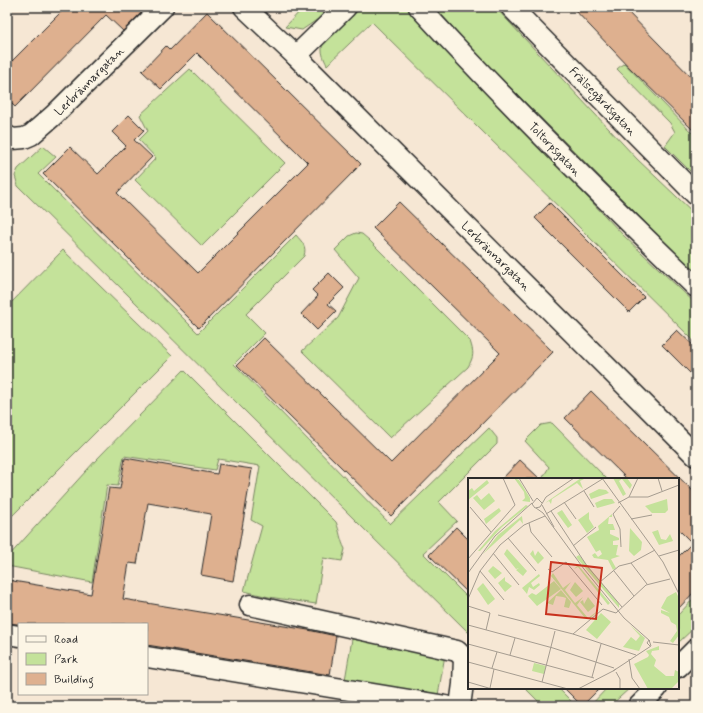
<svg xmlns="http://www.w3.org/2000/svg" width="703" height="713" font-family="Mynerve,sans-serif">
<rect width="100%" height="100%" fill="#f6e7d4"/>
<filter id="ink" filterUnits="userSpaceOnUse"><feTurbulence type="fractalNoise" baseFrequency=".025" numOctaves="2"/><feDisplacementMap in="SourceGraphic" scale="8" xChannelSelector="R" yChannelSelector="G"/><feConvolveMatrix kernelMatrix="1 2 1 2 8 2 1 2 1" color-interpolation-filters="sRGB"/></filter>
<g filter="url(#ink)">
<!-- green -->
<g fill="#c4e29a" stroke="#788662">
<path d="M304,7h25l-11,12 -16,11 -17,-3z"/>
<path d="M363,7h42l6,4 212,224 73,69v39l-324,-321 -45,43c-3,-6 -7,-14 -4,-21 4,-9 32,-30 40,-37z"/>
<path d="M435,7h60l142,152 59,56v58l-223,-223z"/>
<path d="M624,63l72,74v37l-4,-1 -27,-27 10,-14 -5,-9 -53,-54z"/>
<path d="M190,69l95,94 -83,83 -67,-66 21,-22 -17,-18 9,-9 -8,-16z"/>
<path d="M43,146l13,11 -18,17 160,159 98,-98c6,7 11,11 8,21l-58,58 19,19 -31,31 156,160 99,-96 8,10v6l-58,58 18,19 -34,32 46,46v34l-451,-447 -3,-10 3,-7z"/>
<path d="M356,233l6,1 7,6 101,101c4,12 4,15 -2,26l-78,71 -88,-87 36,-33 21,-40 -24,-28 14,-14z"/>
<path d="M63,250l109,106 -165,165v-214z"/>
<path d="M184,370l152,152c4,9 4,18 9,27l-3,12 -19,-3 -7,46 -47,-7 -25,-6 18,-65 -11,-6 9,-54 -42,-7 -3,11 -91,-14 -6,30 -11,-1 -15,97 -85,-16v-8l89,-98z"/>
<path d="M552,423l55,56h-65l7,-12 -24,-26 16,-16z"/>
<path d="M696,596v30l-18,17v-28z"/>
<path d="M352,639l93,16 -7,40 -93,-15z"/>
<path d="M525,688h33l18,18h-33z"/>
<path d="M607,688h23l-20,18h-20z"/>
</g>
<!-- building -->
<g fill="#deb08f" stroke="#2b2b2b">
<path d="M66,7h81l-24,24 -17,-16 -91,92 -8,-8v-33z"/>
<path d="M572,7h51l73,75v51l-66,-65z"/>
<path d="M207,12l154,152 -162,164 -156,-154 27,-27 28,27 28,-28 -14,-14 17,-17 15,15 -10,10 18,17 -35,36 81,80 110,-110 -111,-110 -36,36 -19,-18 24,-25 4,4z"/>
<path d="M399,202l154,150 -162,164 -154,-151 27,-27 127,125 109,-110 -127,-125z"/>
<path d="M550,203l94,94 -15,15 -94,-94z"/>
<path d="M329,273l15,15 -16,16 8,7 -19,19 -16,-16 17,-18 -6,-6z"/>
<path d="M677,330l19,18v31l-34,-34z"/>
<path d="M591,391l105,103v96l-18,19v-52l14,-14 -14,-14v-50h-51l-62,-61z"/>
<path d="M125,458l92,16 2,-10 33,5 -19,112 -32,-6 10,-61 -63,-11 -11,61 -8,-1 -6,36 185,31 28,6 -6,39 -183,-30v-21h-130l-10,-1v-43l84,14 18,-106 11,1z"/>
<path d="M520,460l20,19h-38z"/>
<path d="M456,527l13,13v54l-40,-39z"/>
<path d="M564,688h36l-18,18z"/>
</g>
<g fill="none" stroke-linecap="round" stroke-linejoin="round">
<defs>
<g id="minor">
<path d="M244,7l52,49 400,400"/>
<path d="M419,7c89,97 182,189 277,280"/>
<path d="M511,7l185,188"/>
<path d="M296,56l50,-49"/>
<path d="M7,136l6,3 11,-1 7,-3 23,-20 109,-108"/>
<path d="M250,605l207,46 7,7 -1,26 -3,22"/>
<path d="M7,634l12,2"/>
<path d="M147,657l299,49"/>
<path d="M678,667l18,-18"/>
<path d="M639,706l18,-18"/>
</g>
</defs>
<!-- minor casing -->
<use href="#minor" stroke="#2b2b2b" stroke-width="23"/>
<!-- minor -->
<use href="#minor" stroke="#fcf5e5" stroke-width="20"/>
</g>
</g>
<g text-anchor="middle" stroke-width="3" stroke-linejoin="round" paint-order="stroke">
<!-- street labels -->
<g font-size="12" fill="#2b2b2b" stroke="#fcf5e5">
<text transform="translate(89 81) rotate(-45)" y="4">Lerbrännargatan</text>
<text transform="translate(603 101) rotate(46)" y="4">Frälsegårdsgatan</text>
<text transform="translate(555 149) rotate(46)" y="4">Toltorpsgatan</text>
<text transform="translate(496 256) rotate(45)" y="4">Lerbrännargatan</text>
</g>
</g>
<!-- overview -->
<g transform="translate(468 478)">
<rect width="211" height="211" fill="#f6e7d4"/>
<path d="M46,0l5,2 11,18v4l-8,-1 3,-3 -1,-6zM113,0h5l-6,3 3,8 -6,-6 -25,16 -1,5 -2,-3 -4,2zM145,0h14l5,7 -2,4 -8,-10 -3,2 7,13 -3,2zM19,2l2,3 -21,17v-9l4,-3 2,3zM131,11l7,1 3,3 -18,6 -2,-5zM21,15l6,8 -11,9 -11,-12 4,-3 4,5zM136,21h8l3,4 -18,5 -2,-5zM199,21l1,11 -3,3h-13l-7,-7zM58,27l2,1 -26,21 -22,24h-2l17,-20zM31,30l2,3 -15,13 -2,-5zM94,32l10,15 -4,3 -11,-15zM121,34v7l5,8 -7,6 -9,-13zM144,36v3h-3l-1,7h5l2,6h-5v4l9,4v2l-6,1v4h5l-2,10 4,1 -9,3 5,9 -3,2 -5,-10 -14,-2 -2,-3 3,-2 3,4 4,-3 -2,-4 -4,2 -9,-15 12,-7 -1,-4 6,-5 4,13 -4,-13zM54,38l1,8 -3,-4 -37,34 15,-19zM162,50l12,14 -1,8 -7,6 -5,-5zM190,52l3,9 5,1 4,-6 3,7 -14,4 -7,-13zM39,71l20,22 -4,5 -7,-6 3,-2 -3,1 -12,-15zM65,72l2,6 3,-5 6,7 -6,6 -8,-10zM111,77l40,49v4l-43,-51zM110,87l32,38 -2,2 -30,-38 -4,2zM25,88l9,7 -7,6 -7,-8zM85,95l10,15 8,-6 -6,8 10,13 8,-6 -6,8 11,13 14,-10 -13,11 -4,-1 -34,-42zM71,96l1,2 -9,7 2,4 6,-4 1,2 -6,5 -5,-3 -2,7 -5,-6zM37,99v4l7,5 -7,6 -7,-9zM86,103l7,8 -24,17 -9,-10 4,-3 4,2zM107,104l8,9 -7,6 -6,-7zM15,105l12,16 -7,6 -11,-16zM93,112l10,12 -2,6 -5,-1 2,-9 -3,-1 -7,-1 -3,9 -6,-2zM208,114l3,6v37l-6,8 -3,-2 7,-10 -1,-6 -5,-3 -2,-5 -8,-4v-3l9,3 -9,-5 6,-11zM120,119l7,9 -7,6 -8,-10 3,-2 1,4zM133,135l10,9 -14,17 -11,-9zM162,147l15,13 -6,13 -16,-4 8,-10 5,4 4,-5zM191,168v4l-7,1 -1,3 5,6 -2,6 12,10h8l1,-6 4,2v9l-8,8h-23l-14,-25 14,-7 1,-2 -3,-4zM66,185l12,3 -2,8 -12,-3z" fill="#c4e29a"/>
<path fill="none" stroke="#a59c90" stroke-width="1" d="M51,0l14,23M134,0l61,84 16,32M190,0l4,13M116,13l10,16M161,19l9,-19M96,24l12,17M74,25l-5,-5 -5,6 3,4 5,-1 6,-10 28,-19M150,25l11,-6h19l31,-12M74,27l12,22M152,28l-7,8 7,15 1,18M2,29l21,25M68,30l7,5 41,56 40,49 26,23M83,33l36,55 35,41M78,36l58,-36M163,41l21,-4M61,45l2,9 21,25M40,60l28,33M105,68l23,-19M25,75l26,32M191,78l20,-6M0,81l47,-54 -12,-27M163,85l16,21M80,91l4,3 14,-10 36,43M12,93l24,29M146,93l20,25M0,95l27,-37 37,-33M132,104l19,-16 12,-3 24,-13M0,121l12,-28 20,-26 24,-20 21,-9M0,128l22,7 -4,17M30,137l75,19 63,21M0,147l85,23 61,20M105,156l30,-25 13,4 30,-28 24,-6M185,164l26,3M0,166l126,34M42,177l5,-17M161,181l3,19 8,11M0,184l100,27M24,190l5,-16M148,191l-3,2 38,-25 -2,-6 -2,3 3,3M148,194l4,7v10M124,199l9,-33M0,204l24,7M74,204l13,-51M22,210l4,-19M110,211l35,-18"/>
<path fill="#c8321e" fill-opacity="0.15" stroke="#c8321e" stroke-width="2" d="M83,84l51,6 -6,51 -50,-5z"/>
<rect width="211" height="211" fill="none" stroke="#2b2b2b" stroke-width="2"/>
</g>
<!-- margin -->
<rect width="703" height="713" fill="none" stroke="#fcf5e5" stroke-width="24"/>
<rect x="12" y="12" width="679" height="689" fill="none" stroke="#2b2b2b" stroke-width="1.5" filter="url(#ink)"/>
<!-- legend -->
<rect x="18" y="623" width="130" height="72" fill="#fcf5e5" stroke="#a8a49b"/>
<rect x="26" y="636" width="20" height="6" fill="#fcf5e5" stroke="#a8a49b"/>
<text x="54" y="643" font-size="12" fill="#2b2b2b">Road</text>
<rect x="26" y="653" width="20" height="12" fill="#c4e29a" stroke="#a8a49b"/>
<text x="54" y="663" font-size="12" fill="#2b2b2b">Park</text>
<rect x="26" y="673" width="20" height="12" fill="#deb08f" stroke="#a8a49b"/>
<text x="54" y="683" font-size="12" fill="#2b2b2b">Building</text>
</svg>
